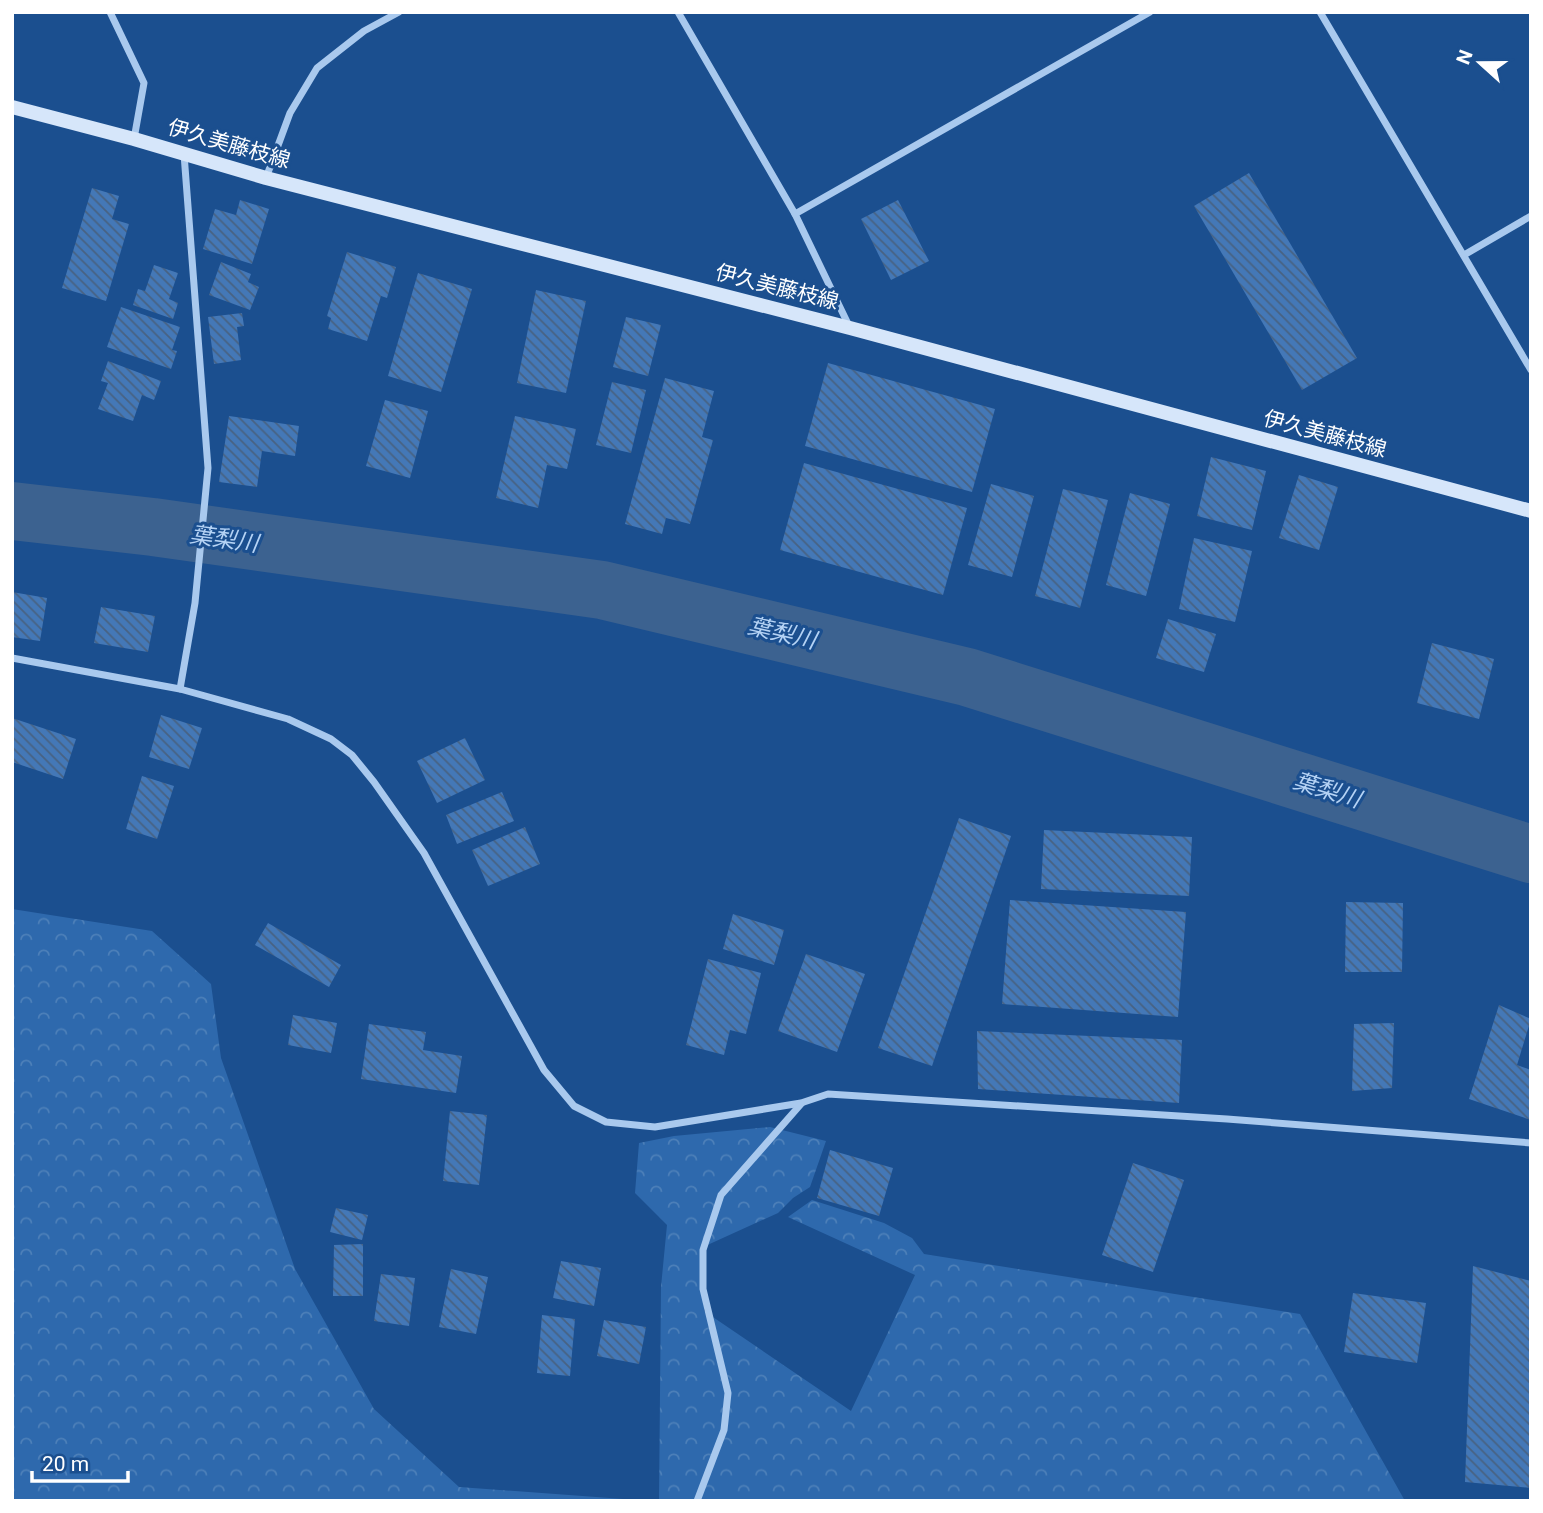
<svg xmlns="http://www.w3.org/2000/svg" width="1543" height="1513" font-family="Roboto,'Noto Sans JP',sans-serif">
<defs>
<pattern id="forest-crowns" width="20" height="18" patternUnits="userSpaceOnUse" patternTransform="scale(1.75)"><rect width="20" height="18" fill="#2e69ad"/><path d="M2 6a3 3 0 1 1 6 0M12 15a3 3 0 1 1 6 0" fill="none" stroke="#4d80b9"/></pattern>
<pattern id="building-back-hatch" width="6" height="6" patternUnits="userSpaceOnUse" patternTransform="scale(1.75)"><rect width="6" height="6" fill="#4478b7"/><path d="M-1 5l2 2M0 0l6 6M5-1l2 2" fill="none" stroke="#486282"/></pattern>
</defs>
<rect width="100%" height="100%" fill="#1b4f8f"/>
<!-- forest -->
<g fill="url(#forest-crowns)">
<path d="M12,909l140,22 59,53 10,74 74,211 79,140 85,78 191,14h-638z"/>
<path d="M770,1127l56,14 -16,46 -17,11 -15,15 -75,34 1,64 147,100 64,-136 -127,-58 24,-17 72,23 28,15 12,16 376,60 105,187h-746l2,-214 6,-62 -32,-32 4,-50 35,-7z"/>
</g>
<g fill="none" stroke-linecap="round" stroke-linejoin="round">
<!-- river -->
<path stroke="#3c6290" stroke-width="58" d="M12,511l141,16 449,63 365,87 564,177"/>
</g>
<!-- building -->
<g fill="url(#building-back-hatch)">
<path d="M1249,173l108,185 -55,32 -108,-184z"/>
<path d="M92,188l27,8 -7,23 17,5 -23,77 -44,-13z"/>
<path d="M240,200l29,9 -17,55 -49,-15 12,-40 21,6z"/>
<path d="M898,200l31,61 -38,19 -30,-61z"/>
<path d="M347,252l49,15 -9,31 -6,-2 -14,45 -39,-12 3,-11 -4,-2z"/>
<path d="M221,262l30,12 -3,8 11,5 -9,23 -41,-15z"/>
<path d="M154,265l24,8 -9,26 9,4 -5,16 -40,-14 5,-16 7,2z"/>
<path d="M418,273l54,16 -31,103 -53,-16z"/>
<path d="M536,290l50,11 -20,92 -49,-10z"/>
<path d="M121,307l59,20 -8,23 5,1 -6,18 -64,-22z"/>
<path d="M242,313l2,13 -7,1 4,33 -27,4 -6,-47z"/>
<path d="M626,317l35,8 -13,51 -35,-9z"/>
<path d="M108,361l53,20 -7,19 -12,-5 -9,26 -35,-12 10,-26 -7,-2z"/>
<path d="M828,363l167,46 -23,83 -167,-46z"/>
<path d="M665,378l49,13 -12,46 11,3 -23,84 -24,-6 -4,16 -37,-10z"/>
<path d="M612,382l34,8 -15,63 -35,-8z"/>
<path d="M385,400l43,11 -18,67 -44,-12z"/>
<path d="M229,416l70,10 -4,30 -33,-5 -5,36 -38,-5z"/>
<path d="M515,416l61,13 -9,40 -20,-4 -9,43 -42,-10z"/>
<path d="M1211,457l55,14 -14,59 -55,-14z"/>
<path d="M804,463l163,45 -24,87 -163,-45z"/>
<path d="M1299,475l39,12 -19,63 -40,-12z"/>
<path d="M991,484l43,12 -22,81 -44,-12z"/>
<path d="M1063,489l45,11 -28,108 -45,-12z"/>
<path d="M1130,493l40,11 -24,92 -40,-11z"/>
<path d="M1194,538l58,13 -17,71 -56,-13z"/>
<path d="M12,592l35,6 -7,43 -28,-4z"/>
<path d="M101,607l54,9 -7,36 -54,-9z"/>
<path d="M1168,619l48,15 -12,38 -48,-14z"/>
<path d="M1432,643l62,16 -15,60 -62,-16z"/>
<path d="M161,715l41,13 -13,41 -40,-12z"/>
<path d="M12,718l64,21 -13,40 -51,-17z"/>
<path d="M465,738l20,42 -48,23 -20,-42z"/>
<path d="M142,776l32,10 -17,53 -31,-10z"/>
<path d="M502,792l12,29 -57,23 -11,-29z"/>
<path d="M959,818l52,18 -79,230 -54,-18z"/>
<path d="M525,827l15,37 -52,22 -16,-36z"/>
<path d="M1044,830l148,7 -3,59 -148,-7z"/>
<path d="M1010,900l176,12 -8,105 -176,-13z"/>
<path d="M1346,902l57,1 -1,69h-57z"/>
<path d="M733,914l51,16 -10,35 -51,-16z"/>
<path d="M268,923l73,42 -12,22 -74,-42z"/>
<path d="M806,954l59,20 -28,78 -59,-21z"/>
<path d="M708,959l53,14 -15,61 -16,-4 -6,25 -38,-10z"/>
<path d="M1499,1005l32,14 -14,46 14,5v50l-62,-21z"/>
<path d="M293,1015l44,8 -6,30 -43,-8z"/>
<path d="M1394,1023l-2,65 -40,3 2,-67z"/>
<path d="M369,1024l57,8 -3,18 39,6 -6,37 -95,-14z"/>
<path d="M977,1031l205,9 -3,63 -201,-14z"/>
<path d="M450,1111l37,4 -8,70 -36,-4z"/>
<path d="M830,1150l63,18 -14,48 -62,-18z"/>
<path d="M1133,1163l51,17 -31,92 -51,-17z"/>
<path d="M336,1208l32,7 -6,25 -32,-8z"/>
<path d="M363,1244v52h-30l1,-51z"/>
<path d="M561,1261l40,7 -7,38 -41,-8z"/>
<path d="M1473,1266l58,15v207l-66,-6z"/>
<path d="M451,1269l37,8 -12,57 -37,-7z"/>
<path d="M381,1274l34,4 -6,48 -35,-5z"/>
<path d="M1353,1293l73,10 -9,60 -73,-11z"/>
<path d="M542,1315l33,4 -5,57 -33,-3z"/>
<path d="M604,1320l42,7 -7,37 -42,-8z"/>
</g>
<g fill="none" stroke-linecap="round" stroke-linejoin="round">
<!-- minor -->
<g stroke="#a9c9ee" stroke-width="7">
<path d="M110,12l34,71 -10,56"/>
<path d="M678,12l117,202 55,114"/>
<path d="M1320,12l211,358"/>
<path d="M184,154l24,314 -13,135 -15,86 108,30 43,20 21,16 22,27 50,71 120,217 30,36 32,16 49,5 146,-24 27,-9 399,25 304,24"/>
<path d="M266,178l24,-65 27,-45 47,-37 35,-19"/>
<path d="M795,214l355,-202"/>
<path d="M1464,255l67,-39"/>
<path d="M12,658l168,31"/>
<path d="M697,1501l27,-71 4,-37 -25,-104v-39l18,-55 80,-91"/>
</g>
<!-- secondary -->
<path stroke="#d6e6fa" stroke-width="14" d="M12,107l122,32 132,39 584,150 681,183"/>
</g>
<g text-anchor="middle" stroke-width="6" stroke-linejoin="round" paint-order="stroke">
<!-- street labels -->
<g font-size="21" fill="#fff" stroke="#1b4f8f">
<text transform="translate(229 144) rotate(16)" y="7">伊久美藤枝線</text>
<text transform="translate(777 287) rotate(14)" y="7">伊久美藤枝線</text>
<text transform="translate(1325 434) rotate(15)" y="7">伊久美藤枝線</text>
</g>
<!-- water labels -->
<g font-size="23" font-style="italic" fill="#b5d3f5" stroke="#1b4f8f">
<text transform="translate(224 539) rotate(8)" y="8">葉梨川</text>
<text transform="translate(782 633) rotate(13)" y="8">葉梨川</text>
<text transform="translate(1327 790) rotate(17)" y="8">葉梨川</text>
</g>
</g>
<!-- border -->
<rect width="1543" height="1513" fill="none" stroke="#ffffff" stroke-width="28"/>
<!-- north arrow -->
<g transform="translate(1480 63) rotate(291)" stroke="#1b4f8f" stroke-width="5" paint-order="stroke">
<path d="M0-5L12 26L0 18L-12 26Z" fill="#ffffff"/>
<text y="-10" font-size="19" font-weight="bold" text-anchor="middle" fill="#ffffff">N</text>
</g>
<!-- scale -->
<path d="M32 1471v10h96v-10" fill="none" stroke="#ffffff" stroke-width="3.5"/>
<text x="42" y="1471" font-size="21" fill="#ffffff" stroke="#1b4f8f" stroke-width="5" paint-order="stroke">20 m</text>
</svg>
